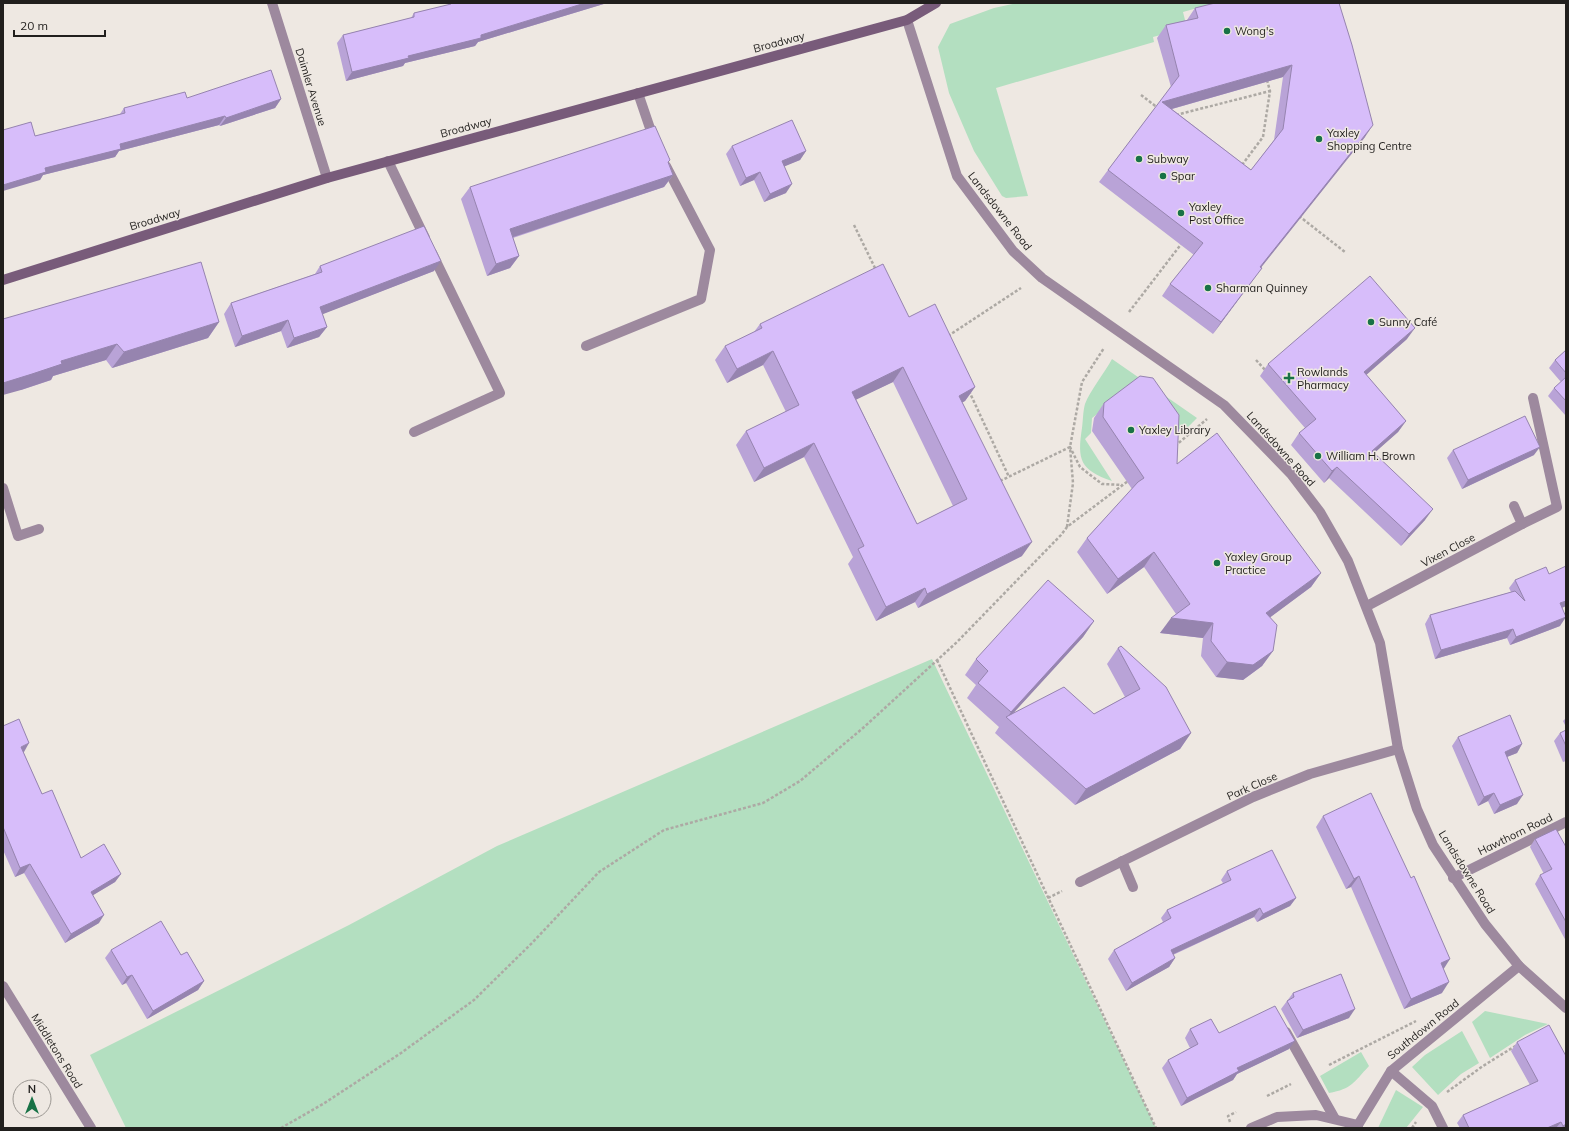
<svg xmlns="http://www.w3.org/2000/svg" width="1569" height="1131" font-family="Mulish,sans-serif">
<rect width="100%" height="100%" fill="#eee8e2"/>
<!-- green -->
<g fill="#b3dfc0">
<path d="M1017,3h198l-32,9 4,16 -34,9 1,5 -158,46 32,108 -22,2 -4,-2 -28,-45 -25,-58 -11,-46 12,-23 44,-16z"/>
<path d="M1112,359l85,59 -9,9 -16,4 -44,-41 -36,28 -1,15 -6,6 27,42c-32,-11 -35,-21 -30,-53 1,-7 1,-17 3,-24 5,-13 20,-32 27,-45z"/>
<path d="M932,659l224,469h-1030l-36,-73 259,-130 148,-79z"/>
<path d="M1485,1011l63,13 -23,11 -35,23 -18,-36z"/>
<path d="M1462,1031l17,32 -18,11 -23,21 -26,-28 13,-12z"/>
<path d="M1361,1052l8,14c-15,16 -17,23 -40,27l-9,-17z"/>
<path d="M1396,1090l27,17 -17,21h-28z"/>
</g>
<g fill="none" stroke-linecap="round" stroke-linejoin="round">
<!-- path -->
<g stroke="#ada9a4" stroke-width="2.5" stroke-dasharray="3 2" stroke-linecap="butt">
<path d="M1141,95l17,13"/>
<path d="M1176,115l94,-24"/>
<path d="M1242,165l21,-28 7,-46 -3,-11"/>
<path d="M1299,216l46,36"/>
<path d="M854,225l22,45"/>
<path d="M1129,312l53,-69"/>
<path d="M948,336l73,-48"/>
<path d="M1256,360l10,11"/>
<path d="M969,391l40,86"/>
<path d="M1175,446l32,-27"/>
<path d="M1000,481l70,-34 12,-65 22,-34"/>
<path d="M1067,527l6,-44 -3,-36 10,20 22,17 20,1"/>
<path d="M937,660l219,468"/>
<path d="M1048,898l14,-7"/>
<path d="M1329,1065l87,-44"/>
<path d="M1447,1092l36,-26 34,-21"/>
<path d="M1267,1096l24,-12"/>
<path d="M1230,1122l-2,-6 8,-4"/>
<path d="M281,1128l42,-24 78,-51 73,-53 58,-57 67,-71 65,-42 99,-27 37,-22 63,-53 94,-86 104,-107 6,-8 61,-46"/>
<path d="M1412,1128l4,-6"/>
</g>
<!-- lane -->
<g stroke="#9d899e" stroke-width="10">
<path d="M638,93l16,47"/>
<path d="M388,161l37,77"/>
<path d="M586,346l115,-47 9,-49 -44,-84"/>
<path d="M414,432l86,-39 -68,-140"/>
<path d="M3,488l15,48 21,-7"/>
<path d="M1522,524l35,-17 -24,-109"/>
<path d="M1286,1032l49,87"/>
<path d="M1391,1071l41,35 11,22"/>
</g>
<!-- street -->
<g stroke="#9d899e" stroke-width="10">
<path d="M272,3l55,175"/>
<path d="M907,20l50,156 56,75 29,27 182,127 67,69 29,38 28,49 32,82 18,106 19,60 16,36 52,79 34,42 47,42"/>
<path d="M1367,606l155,-82 -8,-18"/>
<path d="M1122,861l11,26"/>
<path d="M1453,878l113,-56"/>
<path d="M1080,882l173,-85 57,-23 88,-25"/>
<path d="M3,986l88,142"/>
<path d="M1251,1128l26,-11 39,-2 42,10"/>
<path d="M1358,1128v-3l33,-54 128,-105"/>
</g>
<!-- secondary -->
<path stroke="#785b7a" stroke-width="10" d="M3,280l324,-102 580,-158 29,-17"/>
</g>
<!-- wall -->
<g fill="#b9a3d7" fill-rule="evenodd">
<path d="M450,3h157l-129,39 -3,4 -70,17 -2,3 -57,15 -9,-38 6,-8 68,-17 3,-5 34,-8z"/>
<path d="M1339,3l26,134 -104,130 -8,13 -40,54 -51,-38 8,-12 24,-29 -95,-73 9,-12 63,-83 -14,-49 9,-13 21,-5 8,-12zM1283,77l-9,63 -23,30 -79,-61z"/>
<path d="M187,98l94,1 -6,9 -55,18 -1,-1 -100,26 -4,6 -72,18 -3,5 -5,-44 85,-22 4,-6z"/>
<path d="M732,146l74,5 -6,9 -16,6 2,27 -22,9 -10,-22 -14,6 -14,-32z"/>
<path d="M669,163l4,12 -9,12 -151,51 6,18 -9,12 -23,8 -26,-77 9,-12z"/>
<path d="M320,266l114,5 -112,43 5,13 -8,10 -32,11 -6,-17 -46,16 -11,-33 7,-11 84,-29z"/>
<path d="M909,317l66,70 -10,14 -3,1 60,154 -104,52 -3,-6 -39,19 -28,-57 5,-7 -49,-100 -50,25 -18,-37 10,-14 40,-19 -23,-47 -36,18 -12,-23 10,-14 29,-14 6,-8zM893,382l60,124 -36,18 -61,-125z"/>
<path d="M3,319l216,3 -11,16 -96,30 -6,-8 -53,16 -2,4 -30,10z"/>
<path d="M1407,339l-41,36 40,46 -8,11 -24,21 51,67 -24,26 -72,-68 -5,5 -33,-38 8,-12 6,-5 -45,-52 8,-12z"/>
<path d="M1566,350v66l-18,-20 6,-8 7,-6 -12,-14 6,-8z"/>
<path d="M1104,403l73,61 144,109 -10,14 -41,30 3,34 -11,15 -19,14 -27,-3 -15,-21 2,-18 -43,-5 16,-19 -32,-47 -37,27 -30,-42 10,-14 45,-49 -40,-58 2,-13z"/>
<path d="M1453,450l81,5 -72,34 -15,-31z"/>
<path d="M1515,580l47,28 -2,18 -50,19 -3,-7 -72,21 -10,-35 5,-9 81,-23 -2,-4z"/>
<path d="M1094,621l-11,16 -71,77h82l31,-17 -18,-33 11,-16 73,85 -11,16 -105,56 -80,-72 4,-6 -32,-29 9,-13 -11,-10 11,-16z"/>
<path d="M1566,718v9l-3,-6z"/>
<path d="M3,726l20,26 19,42 39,64 40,16 -6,8 -22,13 6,28 -34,20 -41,-70 -9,4 -12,-27z"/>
<path d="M1566,730v31l-3,1 -9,-21 6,-8z"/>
<path d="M1458,737l64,7 -5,9 -10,4 10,47 -23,10 -6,-13 -10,5 -26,-60z"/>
<path d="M1323,816l120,153 -1,24 -38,16 -53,-122 -5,2 -30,-62z"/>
<path d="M1535,839l31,8v94l-31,-57 5,-9 4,-1 -14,-27z"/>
<path d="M1227,871l69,27 -6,8 -33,16 -3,-5 -81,38 2,3 -6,9 -43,24 -18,-32 6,-9 49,-28 -2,-4 6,-8 56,-27 -2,-3z"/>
<path d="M111,950l70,5 23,26 -6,9 -51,29 -21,-36 -4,2 -17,-27z"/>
<path d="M1293,993l56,25 -52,20 -16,-29z"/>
<path d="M1190,1029l29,4 70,16 -52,25 -4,6 -52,26 -19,-38 6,-8 22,-12 -5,-10z"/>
<path d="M1517,1042l49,86h-106l-3,-5 6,-8 67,-30 -19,-34z"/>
</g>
<!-- shaded-wall -->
<g fill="#9684af">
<path d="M585,3h22l-129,39 -3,4 -70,17 -2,3 -57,15 6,-9 129,-37z"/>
<path d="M1292,65l-9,12 -129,37 8,-12z"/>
<path d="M281,99l-6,9 -55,18 6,-8z"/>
<path d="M225,116l-6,9 -100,26 -4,6 -72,18 -3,5 -37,11v-6l42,-17 75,-24z"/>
<path d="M1373,125l-8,12 -113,142 8,-12z"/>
<path d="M806,151l-6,9 -24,10 6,-9z"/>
<path d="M760,172l-6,8 -14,6 6,-8z"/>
<path d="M673,175l-9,12 -163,54 9,-12z"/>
<path d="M792,184l-6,9 -22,9 6,-8z"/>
<path d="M519,256l-9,12 -23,8 9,-12z"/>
<path d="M441,261l-7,10 -121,47 7,-11z"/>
<path d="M1262,268l-9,12 -40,54 8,-12z"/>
<path d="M288,320l-7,11 -46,16 7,-11z"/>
<path d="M219,322l-11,16 -96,30 12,-16z"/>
<path d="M327,327l-8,10 -32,11 7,-10z"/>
<path d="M1415,328l-8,11 -51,45 8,-12z"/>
<path d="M117,344l-11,16 -53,16 -2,4 -30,10 -18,5v-12l58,-22z"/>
<path d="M773,351l-10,14 -36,18 10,-14z"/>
<path d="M903,367l-10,15 -50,24 9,-14z"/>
<path d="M975,387l-10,14 -16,9 10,-14z"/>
<path d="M1406,421l-8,11 -35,31 9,-12z"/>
<path d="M814,443l-10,14 -50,25 10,-14z"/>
<path d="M1540,447l-6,8 -72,34 6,-9z"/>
<path d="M1337,467l-8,11 -5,5 8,-12z"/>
<path d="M1433,509l-8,11 -24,26 8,-12z"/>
<path d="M1032,542l-10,14 -104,52 9,-14z"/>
<path d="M1154,552l-10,15 -37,27 11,-15z"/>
<path d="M1321,573l-10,14 -55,41 10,-15z"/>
<path d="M925,588l-10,14 -39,19 10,-14z"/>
<path d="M1566,601v5l-12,6 6,-9z"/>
<path d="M1566,617l-6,9 -50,19 6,-8z"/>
<path d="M1171,618l42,5 -10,15 -43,-5z"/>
<path d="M1094,621l-11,16 -75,82 -1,-1 4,-6z"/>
<path d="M1513,629l-6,9 -72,21 6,-9z"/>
<path d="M1273,651l-11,15 -19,14 -27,-3 11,-15z"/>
<path d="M1191,733l-11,16 -105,56 11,-16z"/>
<path d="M29,743l-5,9 -9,3 6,-8z"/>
<path d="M1522,744l-5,9 -18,7 6,-8z"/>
<path d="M1494,793l-6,8 -10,5 6,-9z"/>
<path d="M1523,795l-6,9 -23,10 6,-9z"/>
<path d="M30,864l-6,9 -9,4 5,-9z"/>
<path d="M121,874l-6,8 -30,18 6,-8z"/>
<path d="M1359,876l-8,11 -5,2 8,-10z"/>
<path d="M1296,898l-6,8 -33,16 6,-8z"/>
<path d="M1260,908l-6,9 -89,41 6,-8z"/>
<path d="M104,915l-5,8 -34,20 6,-9z"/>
<path d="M1175,958l-6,9 -43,24 6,-8z"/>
<path d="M1450,959l-7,11 -2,-7z"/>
<path d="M132,975l-6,8 -4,2 5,-8z"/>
<path d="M204,981l-6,9 -51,29 6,-8z"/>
<path d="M1449,982l-7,11 -38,16 7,-10z"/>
<path d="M1355,1009l-6,9 -52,20 6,-8z"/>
<path d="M1295,1041l-6,8 -52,25 -4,6 -52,26 6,-8 50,-30z"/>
<path d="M1561,1122l-5,6h-9z"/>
<path d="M1566,1124v4h-5l2,-2z"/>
</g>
<!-- building -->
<g fill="#d7bdfa" stroke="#9684af" fill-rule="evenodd">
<path d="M451,3h134l-104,32v3l-73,18 1,2 -57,14 -9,-37 71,-18v-4l37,-9z"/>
<path d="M1215,3h124l13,42 21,80 -113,142 2,1 -41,54 -51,-38 33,-41 -95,-73 71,-94 -13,-51 32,-7 -3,-10zM1292,65l-9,64 -32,41 -89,-68z"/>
<path d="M271,70l10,29 -55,19 -1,-2 -105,28 1,5 -76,19 1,4 -43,13v-55l28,-8 4,14 90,-23 -1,-5 61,-16 2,6z"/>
<path d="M792,120l14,31 -24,10 10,23 -22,10 -10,-22 -14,6 -14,-32z"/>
<path d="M655,126l15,34 -2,2 5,13 -163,54 9,27 -23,8 -26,-77z"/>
<path d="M424,226l17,35 -121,46 7,20 -33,11 -6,-18 -46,16 -11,-33 91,-31 -2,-6z"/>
<path d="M201,262l18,60 -95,30 -7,-8 -56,17 1,3 -30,10 -29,9v-64z"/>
<path d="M883,264l26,53 26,-13 40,83 -16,9 73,146 -105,52 -2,-6 -39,19 -28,-58 6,-3 -50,-103 -50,25 -18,-37 53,-26 -26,-54 -36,18 -12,-23 37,-18 -2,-4zM903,367l64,132 -50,25 -65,-132z"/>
<path d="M1370,276l45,52 -51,44 42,49 -34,30 61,58 -24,25 -72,-67 -5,4 -33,-38 17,-14 -48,-55z"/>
<path d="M1566,350v23l-11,-13z"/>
<path d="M1140,376l13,2 26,37 -2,49 40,-31 104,140 -55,40 11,12 -4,26 -20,14 -26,-3 -16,-21 2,-18 -42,-5 19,-14 -36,-52 -36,27 -31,-41 51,-56 6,-4 -41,-61 1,-14z"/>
<path d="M1566,377v24l-12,-13z"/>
<path d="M1525,416l15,31 -72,33 -15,-30z"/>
<path d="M1566,566v35l-6,2 6,14 -50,20 -3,-8 -72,21 -11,-35 85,-24 10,10 -10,-21 31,-13 3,7z"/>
<path d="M1048,580l46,41 -83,91 -33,-29 10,-12 -12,-12z"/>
<path d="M1121,646l45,41 25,46 -105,56 -80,-72 58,-30 30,27 46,-25 -22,-41z"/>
<path d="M1510,715l12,29 -17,8 18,43 -23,10 -6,-12 -10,4 -26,-60z"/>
<path d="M19,719l10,24 -8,4 21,47 10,-4 29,68 23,-14 17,30 -30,18 13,23 -33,19 -41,-70 -10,4 -17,-41v-101z"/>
<path d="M1566,730v16l-6,-13z"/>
<path d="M1371,793l40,85 3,-2 36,83 -9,4 8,19 -38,17 -52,-123 -5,3 -31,-63z"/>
<path d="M1556,829l10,18v75l-26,-47 12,-6 -17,-30z"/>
<path d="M1272,850l24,48 -33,16 -3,-6 -89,42 4,8 -43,25 -18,-33 57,-32 -4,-8 64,-30 -4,-9z"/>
<path d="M161,921l20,34 6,-3 17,29 -51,30 -21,-36 -5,2 -16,-27z"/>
<path d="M1341,974l14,35 -52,21 -16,-29 7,-4 -1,-4z"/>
<path d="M1275,1006l20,35 -58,27 2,3 -52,27 -19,-38 30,-16 -8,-15 21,-10 8,14z"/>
<path d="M1549,1025l17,31v68l-3,2 -2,-4 -14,6h-78l-6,-13 75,-34 -21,-39z"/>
</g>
<!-- markers -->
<g fill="#187246" stroke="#eee8e2" stroke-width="1.5">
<circle cx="1227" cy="31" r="4"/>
<circle cx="1319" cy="139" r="4"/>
<circle cx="1139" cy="159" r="4"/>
<circle cx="1163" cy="176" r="4"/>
<circle cx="1181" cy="213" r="4"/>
<circle cx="1208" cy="288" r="4"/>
<circle cx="1371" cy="322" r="4"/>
<path d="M1287 372h4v4h4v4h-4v4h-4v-4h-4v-4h4z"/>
<circle cx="1131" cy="430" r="4"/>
<circle cx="1318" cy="456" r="4"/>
<circle cx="1217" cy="563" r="4"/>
</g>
<g text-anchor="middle" stroke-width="3" stroke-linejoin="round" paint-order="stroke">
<!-- poi labels -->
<g font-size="11" fill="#211f1d" stroke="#eee8e2" text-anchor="start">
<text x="1235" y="35">Wong's</text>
<text x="1327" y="137">Yaxley<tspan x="1327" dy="13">Shopping Centre</tspan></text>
<text x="1147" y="163">Subway</text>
<text x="1171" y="180">Spar</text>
<text x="1189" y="211">Yaxley<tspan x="1189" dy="13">Post Office</tspan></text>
<text x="1216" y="292">Sharman Quinney</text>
<text x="1379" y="326">Sunny Café</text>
<text x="1297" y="376">Rowlands<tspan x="1297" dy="13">Pharmacy</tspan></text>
<text x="1139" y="434">Yaxley Library</text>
<text x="1326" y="460">William H. Brown</text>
<text x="1225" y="561">Yaxley Group<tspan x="1225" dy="13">Practice</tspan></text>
</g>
<!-- street labels -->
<g font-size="11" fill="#211f1d" stroke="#eee8e2">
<text transform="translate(779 42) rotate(-15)" y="4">Broadway</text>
<text transform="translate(311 87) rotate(73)" y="4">Daimler Avenue</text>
<text transform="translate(466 127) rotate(-15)" y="4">Broadway</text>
<text transform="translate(1000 211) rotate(52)" y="4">Landsdowne Road</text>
<text transform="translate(155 219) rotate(-17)" y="4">Broadway</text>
<text transform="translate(1281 449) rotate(48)" y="4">Landsdowne Road</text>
<text transform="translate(1448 550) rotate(-28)" y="4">Vixen Close</text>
<text transform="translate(1252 786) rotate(-24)" y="4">Park Close</text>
<text transform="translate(1515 834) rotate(-26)" y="4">Hawthorn Road</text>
<text transform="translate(1467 872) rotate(58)" y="4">Landsdowne Road</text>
<text transform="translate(1423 1029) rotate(-39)" y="4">Southdown Road</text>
<text transform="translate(57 1051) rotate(58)" y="4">Middletons Road</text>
</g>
</g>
<!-- border -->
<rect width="1569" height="1131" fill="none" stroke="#211f1d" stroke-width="8"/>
<!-- north arrow -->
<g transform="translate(32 1099)"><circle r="19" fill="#eee8e2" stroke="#9c9893"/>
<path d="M0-3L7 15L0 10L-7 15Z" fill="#187246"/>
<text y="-6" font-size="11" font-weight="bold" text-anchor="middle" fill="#211f1d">N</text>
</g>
<!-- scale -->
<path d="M14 30v6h91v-6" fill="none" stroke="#211f1d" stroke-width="2"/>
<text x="20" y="30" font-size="12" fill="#211f1d" stroke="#eee8e2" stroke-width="3" paint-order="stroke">20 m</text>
</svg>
